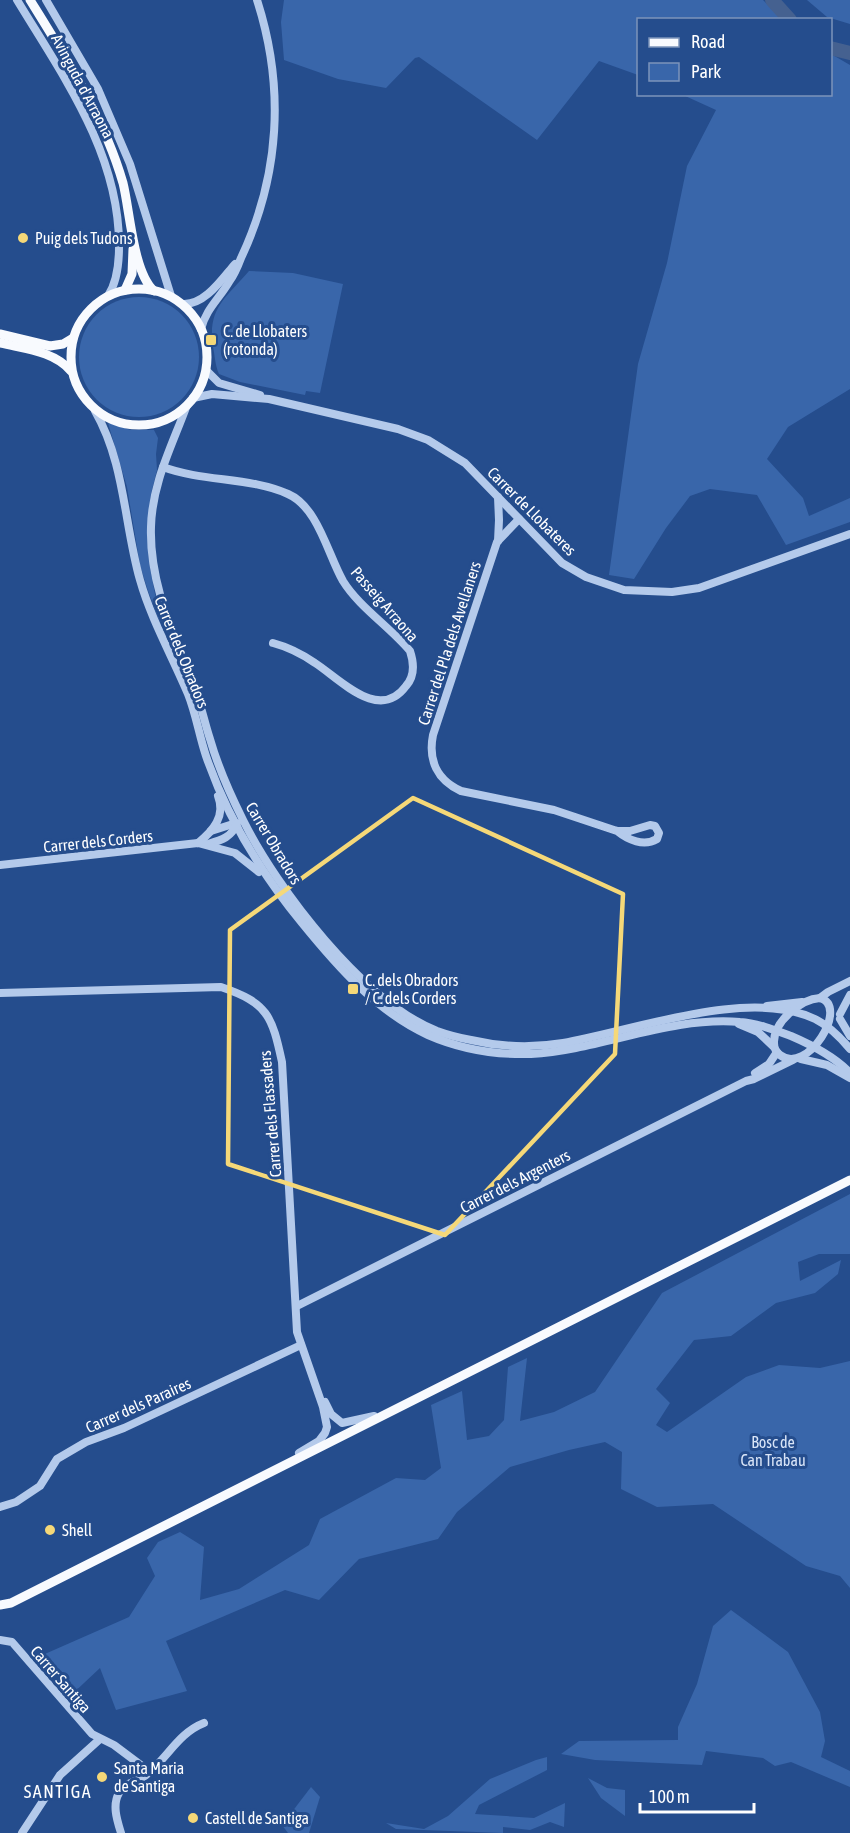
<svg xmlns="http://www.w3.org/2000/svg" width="850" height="1833" font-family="'Asap Condensed',sans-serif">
<rect width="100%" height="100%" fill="#254d8d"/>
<!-- green -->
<g fill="#3966aa">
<path d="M284,0h479l19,19 -144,1v55l-39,-14 -62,79 -118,-83 -4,1 -29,30 -48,-9 -54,-19 -3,-38z"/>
<path d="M807,0h43v24l-23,-7z"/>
<path d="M831,54l19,11v324l-62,38 -21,32 36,39 6,18 41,-18v24l-64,23 -29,-50 -47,-6 -20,7 -24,32 -32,51 -25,-4 29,-211 29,-101 20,-97 29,-56 -33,-15 147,-1z"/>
<path d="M249,271l44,2 50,11 -23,109 -14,-2 -1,4 -65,-13 -21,-8c-4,-9 -4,-18 -6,-27 -6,-39 13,-49 36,-76z"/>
<circle cx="139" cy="357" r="60"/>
<path d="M108,423l23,7h23l4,8 -2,16 1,16 -6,24 -4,39 2,29 6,32 8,21v8l-4,-3 -11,-29 -8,-26 -13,-78z"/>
<path d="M850,1194v60h-31l-21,8 2,19 41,-21 -3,14 -23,19 -39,10 -45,33 -37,4 -38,49 14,14 -14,22 11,7 79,-55 33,-12 41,3 30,-7v227l-10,-12 -34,-10 -93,-62 -56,3 -36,-18 1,-37 -17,-10 -36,8 -59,17 -53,45 -19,27 -79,20 -40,41 -34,-10 -119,51 21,50 -71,19 -16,-42 -32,30 -30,-41 91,-40 26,-41 -8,-18 11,-16 22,-10 24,15 -4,53 39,-11 70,-44 11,-26 76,-41 29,2 16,-12 -10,-63 31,-14 5,49 22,-4 15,-16 4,-53 19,-9 -7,63 34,-9 41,-20 67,-99z"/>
<path d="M731,1610l57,42 32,60 5,29 -4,16 29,14v16l-59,-25 -16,4 -12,-8 -57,-7 -4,14 -107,-5 -34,-6 18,-13 99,-1v-13l19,-43 16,-58z"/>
<path d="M547,1757v13l-68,35 -4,9 59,4 31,-15 -1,24 -14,-5 -20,8 -27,-3v6l-107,-4 -10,-6 38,6 24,-13 42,-37 46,-19z"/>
<path d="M588,1778l19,10 18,2v26l-24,-18z"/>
<path d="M311,1787l9,10 -11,36h-21l-6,-8z"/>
</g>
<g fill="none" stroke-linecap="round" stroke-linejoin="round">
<!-- river -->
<g stroke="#456190" stroke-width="14">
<path d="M772,0l18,20"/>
<path d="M830,48l20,5"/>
</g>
<!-- minor -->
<g stroke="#b4caeb" stroke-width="8">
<path d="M17,0c46,76 103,154 102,247 0,17 -2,35 -11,49"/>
<path d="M46,0l52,89 32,75 41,132"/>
<path d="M183,304c22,1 39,-25 52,-40"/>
<path d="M201,329c5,-20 18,-30 28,-47 5,-7 9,-16 12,-24 39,-83 44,-171 16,-258"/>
<path d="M206,370l13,13 41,12"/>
<path d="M193,398l19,-4 57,5 129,30 30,11 37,23 97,100 24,14 38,13 48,2 27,-4 151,-54"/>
<path d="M187,405c-15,41 -35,78 -36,122 -2,60 26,113 46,168 5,14 8,29 13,44 8,28 20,55 33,81 34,69 121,182 194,211 11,4 23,7 34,9 30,7 62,8 92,3 70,-12 185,-56 252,-24 14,7 25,18 35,30"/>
<path d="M95,411c30,52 29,113 45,169 11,39 32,76 48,114 8,20 11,41 18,62 21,61 55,117 96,167 35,43 74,88 126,112 32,14 69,20 103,19 70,-4 138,-38 209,-32 17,1 35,8 51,14 21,9 43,20 59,37"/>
<path d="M163,467c40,15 88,10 125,27 30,13 40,61 55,87 16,26 47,46 67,70 4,12 5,25 -4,35 -27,37 -66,-7 -91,-23 -13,-9 -27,-16 -42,-20"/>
<path d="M498,497l1,23 -1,21"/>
<path d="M519,519l-22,23 -64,193c-5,25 4,45 28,56l93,19 63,21h13l20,-6 5,1 4,7 -2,6c-13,8 -29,1 -40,-8"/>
<path d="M211,831l22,-7 4,3"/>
<path d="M198,843c15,-12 28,-27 20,-47"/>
<path d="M208,844c14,-4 24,-7 29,-21"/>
<path d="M0,865l198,-22 37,10 24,19"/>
<path d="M0,993l221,-6c47,16 51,29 61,75l15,270 26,75 4,20 -2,6 -6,8 -20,12"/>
<path d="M820,998c30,8 -13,78 -40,57 -4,-3 -6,-7 -6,-12 -1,-21 27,-44 46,-45z"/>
<path d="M820,998l8,-6 22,-11"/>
<path d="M767,1006l35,-4"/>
<path d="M840,1014l10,-19"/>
<path d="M840,1019l10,17"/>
<path d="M739,1024l19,8 16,15"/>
<path d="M801,1059l26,6 23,13"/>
<path d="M755,1073l14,-9 8,-12"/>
<path d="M297,1306l449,-225 8,-2 39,-19"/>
<path d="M325,1402l6,12 11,9 32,-7"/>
<path d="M0,1507l16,-5 24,-16 17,-27 29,-17 38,-14 177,-83"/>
<path d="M0,1640l12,2 80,92 22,11 36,27"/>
<path d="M22,1833l38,-58 40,-36"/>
<path d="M121,1833c-4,-13 -9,-28 -2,-40 6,-11 18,-11 27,-18 21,-16 32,-42 58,-52"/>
</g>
<!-- major -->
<g stroke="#f8fafe" stroke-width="9">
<path d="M30,0c36,58 74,117 93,183 7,28 10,89 31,108"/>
<circle cx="139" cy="357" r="68"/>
<path d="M125,290l7,-16 1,-25"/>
<path d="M0,334l50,12 13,-2 10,-6"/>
<path d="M0,343c25,6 54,8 71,28"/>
<path d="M0,1605l11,-2 839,-423"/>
</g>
</g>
<!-- marked area -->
<path fill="none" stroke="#f5d878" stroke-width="4.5" stroke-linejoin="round" d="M413,798l210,96 -8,160 -170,181 -217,-71 2,-234z"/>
<!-- markers -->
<g fill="#f5d878" stroke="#254d8d" stroke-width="2">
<circle cx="23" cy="238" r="6"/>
<rect x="205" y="334" width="12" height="12" rx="3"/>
<rect x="347" y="983" width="12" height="12" rx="3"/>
<circle cx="50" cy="1530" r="6"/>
<circle cx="102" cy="1777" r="6"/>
<circle cx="193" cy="1818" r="6"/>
</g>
<g text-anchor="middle" stroke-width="6" stroke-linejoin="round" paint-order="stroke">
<!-- street labels -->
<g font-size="16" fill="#fff" stroke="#254d8d">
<text transform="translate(83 86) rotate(62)" y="6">Avinguda d'Arraona</text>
<text transform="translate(532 511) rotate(45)" y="6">Carrer de Llobateres</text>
<text transform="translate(385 604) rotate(49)" y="6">Passeig Arraona</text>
<text transform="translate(449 643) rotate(-72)" y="6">Carrer del Pla dels Avellaners</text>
<text transform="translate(182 652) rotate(68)" y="6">Carrer dels Obradors</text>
<text transform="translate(98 841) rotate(-6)" y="6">Carrer dels Corders</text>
<text transform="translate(274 843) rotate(59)" y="6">Carrer Obradors</text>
<text transform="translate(270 1114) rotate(-95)" y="6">Carrer dels Flassaders</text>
<text transform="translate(515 1181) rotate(-27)" y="6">Carrer dels Argenters</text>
<text transform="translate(138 1405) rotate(-24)" y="6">Carrer dels Paraires</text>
<text transform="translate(61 1679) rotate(49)" y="6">Carrer Santiga</text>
</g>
<!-- poi labels -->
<g font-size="16" fill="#fff" stroke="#254d8d" text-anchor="start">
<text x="35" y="244">Puig dels Tudons</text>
<text x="223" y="337">C. de Llobaters<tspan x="223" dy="18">(rotonda)</tspan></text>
<text x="365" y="986">C. dels Obradors<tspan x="365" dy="18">/ C. dels Corders</tspan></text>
<text x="62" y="1536">Shell</text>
<text x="114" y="1774">Santa Maria<tspan x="114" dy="18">de Santiga</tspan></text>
<text x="205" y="1824">Castell de Santiga</text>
</g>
<!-- park labels -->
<g font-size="16" fill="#d9e5f8" stroke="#254d8d">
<text x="773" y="1448">Bosc de<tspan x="773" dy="18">Can Trabau</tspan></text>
</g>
<!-- neighbourhood labels -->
<g font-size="18" letter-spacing="1.5" fill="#fff" stroke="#254d8d">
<text x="58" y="1798">SANTIGA</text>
</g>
</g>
<!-- legend -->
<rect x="637" y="18" width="195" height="78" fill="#254d8d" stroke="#7c94bb" stroke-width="1.5"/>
<rect x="649" y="38" width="30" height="9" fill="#f8fafe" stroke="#7c94bb" stroke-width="1.5"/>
<text x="691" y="48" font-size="18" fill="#ffffff">Road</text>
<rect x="649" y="63" width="30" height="18" fill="#3966aa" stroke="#7c94bb" stroke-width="1.5"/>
<text x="691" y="78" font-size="18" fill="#ffffff">Park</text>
<!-- scale -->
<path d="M640 1803v9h114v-9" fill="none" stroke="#ffffff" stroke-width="3"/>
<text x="649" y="1803" font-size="18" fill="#ffffff" stroke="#254d8d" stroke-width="4.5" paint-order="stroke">100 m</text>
</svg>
